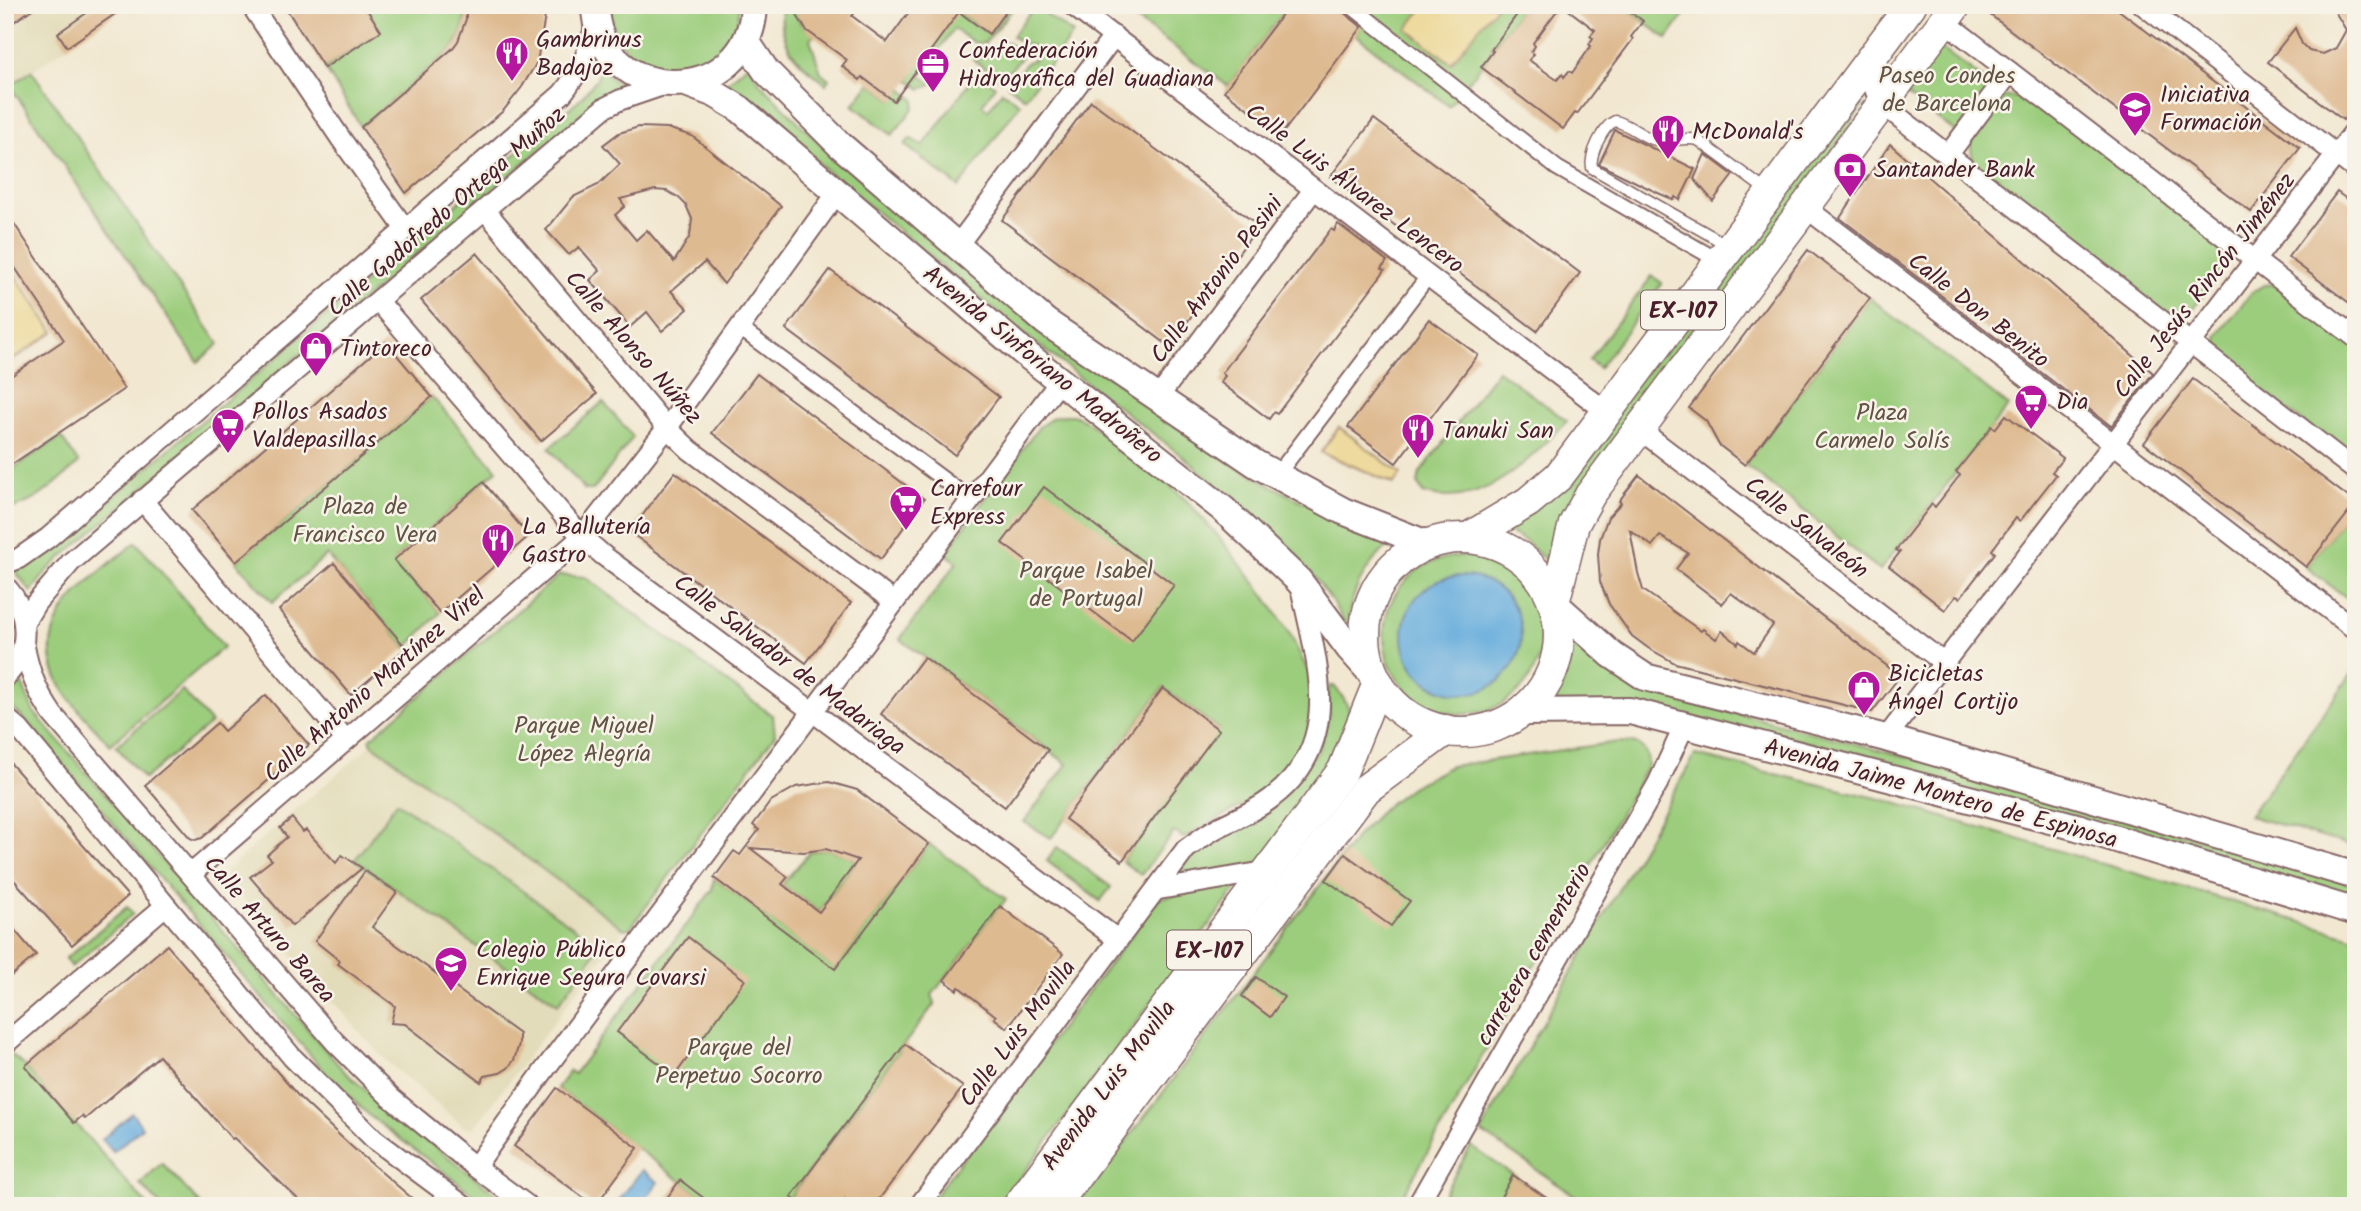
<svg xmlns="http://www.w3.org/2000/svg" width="2361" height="1211" font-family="Kalam,sans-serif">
<rect width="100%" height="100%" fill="#f7f3e8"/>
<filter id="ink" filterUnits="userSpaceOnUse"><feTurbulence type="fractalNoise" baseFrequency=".0143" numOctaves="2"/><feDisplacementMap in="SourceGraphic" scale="14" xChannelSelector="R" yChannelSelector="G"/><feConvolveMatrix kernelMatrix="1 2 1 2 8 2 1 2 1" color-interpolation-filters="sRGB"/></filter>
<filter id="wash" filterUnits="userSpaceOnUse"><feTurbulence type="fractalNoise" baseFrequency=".00686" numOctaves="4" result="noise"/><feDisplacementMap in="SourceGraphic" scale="28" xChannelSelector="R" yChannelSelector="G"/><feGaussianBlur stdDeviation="1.57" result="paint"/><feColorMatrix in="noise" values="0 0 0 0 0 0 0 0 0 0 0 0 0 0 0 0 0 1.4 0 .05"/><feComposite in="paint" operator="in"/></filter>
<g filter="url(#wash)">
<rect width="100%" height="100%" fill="#f2e8d1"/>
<!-- built -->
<g fill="#e3dcba">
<path d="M5,5h123l-123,84z"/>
<path d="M372,744l252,185 -150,199h-9l-83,-71 -157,-178v-9l4,-3z"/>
</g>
<!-- green -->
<g fill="#9ccd7d" stroke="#737654" stroke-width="2">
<path d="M364,5h101c1,17 -3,31 -13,44l-91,78 -36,-59 55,-37z"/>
<path d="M609,5h130c0,86 -125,88 -130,0z"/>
<path d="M782,5h14l4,18 14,12 -4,4 11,34 8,6 -3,5c-30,-23 -48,-39 -44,-79z"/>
<path d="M1010,5h6l-31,38h-10l-21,-14 -34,46 12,9 -11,5 -12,-9 43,-73 37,27z"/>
<path d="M1124,5h165l-61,81 -106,-77z"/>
<path d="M1334,5h190l-33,44 2,2 -44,55 -93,-71 6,-9z"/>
<path d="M1622,5h69l-24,34z"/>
<path d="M1035,6l38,28 -48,64 -17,-13 19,-23 8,-3 2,-8 -6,-6h-6l-13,-9z"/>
<path d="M1007,42l13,10 1,6 -20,22 -28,-21 18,-4z"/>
<path d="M1938,46l54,40 -35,47 -54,-41z"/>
<path d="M748,64l12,19 66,67 203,168 172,126 37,24 55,29 99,46c-28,22 -42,51 -45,85l-15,-27 -19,-26 -122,-112 -172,-133 -191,-158 -66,-63 -16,-12 -22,-11z"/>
<path d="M601,66l11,13 14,10 -13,3 -21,13 -530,452 -15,14 -16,21 -16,-21 22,-11 16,-12 528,-450 16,-20z"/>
<path d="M32,71l187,273 -21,18 -188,-276z"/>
<path d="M977,72l18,14 -13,19 6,5 14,-19 18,13 -61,83 -54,-42 5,-7 13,8z"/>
<path d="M870,83l23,17 9,-11 13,11 -1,8 -22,27 -39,-30z"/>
<path d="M2032,96l187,145 8,12v10l-38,51 -14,3 -14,-4 -187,-144 -4,-26 33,-46z"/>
<path d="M1852,103l12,1 -311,464 -27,-27 -25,-13z"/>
<path d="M1652,276l10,7 -63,85 -10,-8z"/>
<path d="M2276,284l80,62v117l-137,-105 -2,-22 35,-44 12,-7z"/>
<path d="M1870,298l138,108 -128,164 -135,-105z"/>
<path d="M1498,370l69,51c-36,38 -86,91 -144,72l-5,-9 2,-11z"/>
<path d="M432,397l65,73 -102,89 45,54 -34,35 -79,-93 -55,47 -36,-40z"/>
<path d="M603,402l30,35 -40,53h-8l-36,-42z"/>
<path d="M1064,415h9l12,5 74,56 29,26 30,34 47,60 24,36 22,45 2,14 -5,41 -13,29 -36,35 -75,42 -10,-6 -33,43 -19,-14 96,-132 -55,-41 -112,150 -27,-16 43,-58 -167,-125 57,-77 -12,-9 94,-126 15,-10z"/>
<path d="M61,437l18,26c-23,20 -42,41 -74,47v-36z"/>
<path d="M2356,503v100l-1,1 -49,-37z"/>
<path d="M136,542l88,105 -114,98c-15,-18 -34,-35 -46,-54 -43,-68 27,-111 72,-149z"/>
<circle cx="1463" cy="635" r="79"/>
<path d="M559,575l26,2 188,139 2,19 -145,193 -6,1 -252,-185 -2,-5z"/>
<path d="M1574,643c21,23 48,37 77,48l388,100 317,94v14l-805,-197 14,-24z"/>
<path d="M2353,672l3,2v173l-107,-31z"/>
<path d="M22,683l11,28 309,358 40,36 129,101h-22l-118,-89 -41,-39 -308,-361 -17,-16z"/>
<path d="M1330,686h4c17,20 20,29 13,54l-87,124 -78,12 -4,-2 13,-19 125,-101c7,-15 12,-29 13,-45 0,-9 -2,-16 1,-23z"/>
<path d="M182,690l29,33 -67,56 -28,-33z"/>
<path d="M1618,742c19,0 30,3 30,23l-251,441h-320l282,-372 25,-26 27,-21 40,-21z"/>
<path d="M1695,755l190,45 471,138v268h-766l-109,-74z"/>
<path d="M397,802l203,144 -42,58 -203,-144z"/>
<path d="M929,844l77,55 -74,96 3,8 -144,193 12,10h-89l-157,-118 13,-17 4,3 138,-184 2,-12 121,90z"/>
<path d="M1057,847l54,40 -11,14 -53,-40z"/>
<path d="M826,849l23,7 7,6 -37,50 -37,-28 28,-32z"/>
<path d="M1236,884v5l-237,317h-72l232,-308z"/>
<path d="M127,907l6,7 -62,53 -6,-8z"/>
<path d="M9,1053l16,13 123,140h-143v-150z"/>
<path d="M1471,1146l87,60h-121z"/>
<path d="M162,1163l40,43h-41l-21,-22z"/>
</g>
<!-- sand -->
<g fill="#eeda9e" stroke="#9c7c64" stroke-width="2">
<path d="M1425,5h72l-46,58 -44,-34z"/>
<path d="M5,261l49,71 -49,33z"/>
<path d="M1339,427l62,47 -7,10 -73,-32z"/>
</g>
<!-- water -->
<g fill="#67addd" stroke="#586684" stroke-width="2">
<circle cx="1462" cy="635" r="59"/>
<path d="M132,1113l10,14 -29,25 -11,-13z"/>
<path d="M642,1170l16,12 -17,24h-20l-4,-3z"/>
</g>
<g id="blocks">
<!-- building -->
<g fill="#deba91" fill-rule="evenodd">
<path d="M5,5h33l-33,23z"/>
<path d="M98,5h30l-61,42 -9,-14z"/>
<path d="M284,5h80l17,26 -57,37z"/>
<path d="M466,5h81l-10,57 -15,25 -19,24 -97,82 -45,-66 91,-78 6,-8 8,-22z"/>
<path d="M795,5h66l-9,11 35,26 27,-37h96l-21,29 -30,-22 -65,89 -32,-24 -2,3 -18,-14 5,-6 -41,-30 -8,-13z"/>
<path d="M1289,5h45l28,22 -80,107 -58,-43z"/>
<path d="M1524,5h37l-28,38 2,3 -4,6 3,2 -5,6 28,20 5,-6 2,3 5,-6 3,2 19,-27 -2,-2 4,-6 -3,-2 5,-6 -33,-25h60l21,16 -12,16 2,2 -56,75 -2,-1 -12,16 -82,-62 12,-16 -2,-1z"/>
<path d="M1977,5h135l188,143 -49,64z"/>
<path d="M2331,5h25v98l-13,17 -75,-58 27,-34 7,16 7,7 14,3 13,-6 10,-18z"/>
<path d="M1091,101l168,125 -90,120 -167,-126z"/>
<path d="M1374,119l206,154 -43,58 -207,-154z"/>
<path d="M639,127l28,1 25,8 89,70 -57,78 -19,-22 -34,29 17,18 -26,22 -15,-19 -17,15 -40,-47 10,-9 -21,-24 -10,8 -23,-25 27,-33 25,-12 22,-21 -17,-19 16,-12zM655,190l12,1 11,6 8,8 6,14 -2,17 -16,26 -27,-32 -11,10 -21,-25 10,-9 -5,-7z"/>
<path d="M1615,130l80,39 -15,31 -5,-3 -1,3 -18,-8 -57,-28z"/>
<path d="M1890,144l263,229 -42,53 -271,-208z"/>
<path d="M1705,154l28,21 -20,26 -19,-22z"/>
<path d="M2337,192l19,14v102l-68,-51z"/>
<path d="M5,210l119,179 -119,80v-89l59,-40 -59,-87z"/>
<path d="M1338,224l49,37 -5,7 3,2 -108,144 -3,-2 -5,7 -49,-37 5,-6 -3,-3 109,-144 3,2z"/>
<path d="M1808,250l62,48 -125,167 -26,-20 -13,-24 -17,-13z"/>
<path d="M477,253l120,141 -56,47 -120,-141z"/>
<path d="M830,270l169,127 -44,58 -169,-126z"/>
<path d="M1429,319l49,36 -82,108 -48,-36z"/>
<path d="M386,342l46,55 -196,165 -44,-52z"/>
<path d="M757,374l167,125 -43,60 -169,-126z"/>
<path d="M2193,379l163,124 -50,64 -162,-124z"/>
<path d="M2006,415l57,43 -11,14 4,3 -36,46 -4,-3 -24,32 3,3 -35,45 -4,-2 -11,14 -56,-44 11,-14 -4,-2 36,-46 3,3 25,-32 -4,-3 36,-46 3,3z"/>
<path d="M675,472l176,131 -45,60 -176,-131z"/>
<path d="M1639,475l261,201 -28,36 -197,-49 -27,-15 -16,-12 -23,-32 -9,-22 -2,-28 2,-15 8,-22 13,-14 -2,-2zM1630,530l22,16 8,-10 28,17 -12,16 46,35 9,-11 42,32 -19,27 -15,-11 -1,3 -16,-13 -6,8 -13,-10 -2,2 -58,-41 -5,-17z"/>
<path d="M483,482l46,54 -89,77 -46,-53z"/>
<path d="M1044,487l130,98 -42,56 -130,-98z"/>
<path d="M334,563l72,85 -55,47 -72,-85z"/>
<path d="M924,657l124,93 -43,57 -124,-93z"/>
<path d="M1163,688l56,42 -97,131 -57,-42z"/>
<path d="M266,695l43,50 -107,93 -7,2 -5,-2 -45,-53 72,-62 7,8z"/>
<path d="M5,757l123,139 -56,49 -67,-75z"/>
<path d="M829,782l28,8 72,54 -94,125 -121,-91 20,-27 6,4 19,-25 -6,-5 18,-24 25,-14zM750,848l54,4 22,-3 32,11 -39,52 -37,-28 6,-7z"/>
<path d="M292,818l11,14 3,-2 30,33 6,-8 20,13 -70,58 -42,-49 22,-17 -5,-5 20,-18 -7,-9z"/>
<path d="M1345,854l65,47 -19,25 -65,-46z"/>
<path d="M365,871l32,21 -25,35 147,107v10l-5,16 -6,8 -8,5 -15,3 -4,6 -76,-58 -14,-1 4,-17 -57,-42 2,-3 -25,-20z"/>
<path d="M1000,906l63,48 -56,74 -13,-10 2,-2 -37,-29 -2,3 -13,-10z"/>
<path d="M5,919l31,36 -31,26z"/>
<path d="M688,937l57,43 -70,95 -58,-43z"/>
<path d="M167,945l133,153 52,49 69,59h-116l-71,-68 -2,1 -73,-83 -74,63 -3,-3 -8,7 -49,-57z"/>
<path d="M1256,977l28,20 -14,20 -28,-21z"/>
<path d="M905,1044l58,43 -89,119h-21l-8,-7 -5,7h-37l-12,-9z"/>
<path d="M557,1088l81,60 -43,58 -81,-60z"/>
<path d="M1513,1175l45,31h-62z"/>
<path d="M680,1180l34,26h-53z"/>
</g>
</g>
</g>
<g filter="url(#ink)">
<use href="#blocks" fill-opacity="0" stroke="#856565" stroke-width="2"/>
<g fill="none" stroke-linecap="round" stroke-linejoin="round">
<defs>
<path id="service" d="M1729,246l-137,-78c-3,-13 11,-42 23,-47 14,3 24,14 37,18 14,5 31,-3 46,1l69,51"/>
<g id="pedestrian">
<path d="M1350,5l207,163 162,93"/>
<path d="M741,329l230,171"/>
<path d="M1277,475l152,-200"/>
</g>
<g id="minor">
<path d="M251,5l90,134 65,91"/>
<path d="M1072,5l535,407"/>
<path d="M2143,5l213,165"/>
<path d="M1944,21l412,317"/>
<path d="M1873,58c-3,18 -1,30 9,46l474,367"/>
<path d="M1948,155l62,-83"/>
<path d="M1805,207l551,423"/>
<path d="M485,210l182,218 23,22 204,152"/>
<path d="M957,246l157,-210"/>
<path d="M379,302l203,235 22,19 513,383"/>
<path d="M1157,399l157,-210"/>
<path d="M1639,429l305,234"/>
<path d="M142,500l204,240"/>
<path d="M5,564l13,-5 30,-21 514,-444c20,-25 27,-43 34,-73"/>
<path d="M5,586c25,25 26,67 0,91"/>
<path d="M24,623l12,-20 35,-41 533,-454 16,-8 47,-16"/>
<path d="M24,644c5,28 13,48 29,71l282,327 56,56 84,69 53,39"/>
<path d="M5,717l15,13 272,327 82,82 90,67"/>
<path d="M1886,738l470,-609"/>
<path d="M191,874l391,-337 85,-109 170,-235"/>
<path d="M1156,890l112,-19"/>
<path d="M5,1044l160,-138"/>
<path d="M475,1167l68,-95 517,-691"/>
<path d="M919,1206l267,-357c10,-7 20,-15 31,-21 19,-10 39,-17 56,-31 71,-55 44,-134 28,-208"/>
<path d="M1417,1206l241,-423 27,-59"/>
</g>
<g id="secondary">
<path d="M595,5c1,103 156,105 159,0"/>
<path d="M746,41l20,30 74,74 206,177 210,142 87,47 84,33"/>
<path d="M686,83l29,11 25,15 282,242 201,158 76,72 50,67 25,28"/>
<path d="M1554,603l58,52 33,22 241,61 470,138"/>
<path d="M1521,712l109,-1 447,116 279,85"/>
</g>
<g id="primary">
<path d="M1468,538l60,-36 31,-26 352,-471"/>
<circle cx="1462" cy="635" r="97"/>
<path d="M1554,603l20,-79 16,-29 366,-490"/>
<path d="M1018,1206l325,-436 35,-87"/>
<path d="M1054,1206l312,-417 80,-59"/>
</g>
</defs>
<!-- service casing -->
<use href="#service" stroke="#856565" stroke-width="13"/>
<!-- pedestrian casing -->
<use href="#pedestrian" stroke="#856565" stroke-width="18"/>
<!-- minor casing -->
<use href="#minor" stroke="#856565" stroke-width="23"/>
<!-- secondary casing -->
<use href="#secondary" stroke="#856565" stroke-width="30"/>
<!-- primary casing -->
<use href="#primary" stroke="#856565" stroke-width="33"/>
<!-- service -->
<use href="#service" stroke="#fff" stroke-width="10"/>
<!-- pedestrian -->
<use href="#pedestrian" stroke="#fff" stroke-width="14"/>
<!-- minor -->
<use href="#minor" stroke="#fff" stroke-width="19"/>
<!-- secondary -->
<use href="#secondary" stroke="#fff" stroke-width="26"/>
<!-- primary -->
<use href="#primary" stroke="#fff" stroke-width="30"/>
</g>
</g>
<!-- icons -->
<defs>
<symbol id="restaurant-pin" viewBox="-11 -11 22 30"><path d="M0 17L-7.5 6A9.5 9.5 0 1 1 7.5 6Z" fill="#b5179e" stroke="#f7f3e8"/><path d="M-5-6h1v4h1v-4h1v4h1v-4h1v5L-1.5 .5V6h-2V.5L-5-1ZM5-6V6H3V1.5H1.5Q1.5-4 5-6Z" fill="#fff"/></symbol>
<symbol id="office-pin" viewBox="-11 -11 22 30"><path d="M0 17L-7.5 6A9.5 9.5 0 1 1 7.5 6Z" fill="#b5179e" stroke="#f7f3e8"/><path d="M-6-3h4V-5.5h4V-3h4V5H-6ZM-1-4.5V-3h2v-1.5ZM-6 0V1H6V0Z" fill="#fff"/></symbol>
<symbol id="university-pin" viewBox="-11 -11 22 30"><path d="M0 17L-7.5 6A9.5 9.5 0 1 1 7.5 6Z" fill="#b5179e" stroke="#f7f3e8"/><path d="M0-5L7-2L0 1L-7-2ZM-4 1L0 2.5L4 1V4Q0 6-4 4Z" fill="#fff"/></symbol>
<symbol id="bank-pin" viewBox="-11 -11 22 30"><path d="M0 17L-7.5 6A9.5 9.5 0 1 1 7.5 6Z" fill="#b5179e" stroke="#f7f3e8"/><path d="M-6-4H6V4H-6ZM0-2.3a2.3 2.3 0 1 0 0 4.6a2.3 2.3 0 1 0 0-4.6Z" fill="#fff"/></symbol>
<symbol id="shop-pin" viewBox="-11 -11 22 30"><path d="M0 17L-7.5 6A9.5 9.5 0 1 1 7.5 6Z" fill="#b5179e" stroke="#f7f3e8"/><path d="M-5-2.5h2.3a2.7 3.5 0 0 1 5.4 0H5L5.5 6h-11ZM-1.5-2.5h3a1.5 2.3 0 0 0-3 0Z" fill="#fff"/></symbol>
<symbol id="supermarket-pin" viewBox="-11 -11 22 30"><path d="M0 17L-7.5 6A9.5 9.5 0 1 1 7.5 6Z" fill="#b5179e" stroke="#f7f3e8"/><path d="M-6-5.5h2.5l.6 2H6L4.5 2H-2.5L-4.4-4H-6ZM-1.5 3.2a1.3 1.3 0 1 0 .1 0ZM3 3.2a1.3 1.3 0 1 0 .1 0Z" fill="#fff"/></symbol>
<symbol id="school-pin" viewBox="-11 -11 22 30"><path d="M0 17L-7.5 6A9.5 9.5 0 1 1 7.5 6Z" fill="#b5179e" stroke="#f7f3e8"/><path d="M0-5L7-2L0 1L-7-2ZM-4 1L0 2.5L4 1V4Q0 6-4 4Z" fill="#fff"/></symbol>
</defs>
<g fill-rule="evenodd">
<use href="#restaurant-pin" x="493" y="34" width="38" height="52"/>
<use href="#office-pin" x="914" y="45" width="38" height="52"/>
<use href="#university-pin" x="2116" y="89" width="38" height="52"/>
<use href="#restaurant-pin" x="1649" y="112" width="38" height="52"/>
<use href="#bank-pin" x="1831" y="150" width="38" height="52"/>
<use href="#shop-pin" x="297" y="329" width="38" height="52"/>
<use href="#supermarket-pin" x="2012" y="382" width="38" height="52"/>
<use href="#supermarket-pin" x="209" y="406" width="38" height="52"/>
<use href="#restaurant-pin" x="1399" y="411" width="38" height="52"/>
<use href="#supermarket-pin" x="887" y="483" width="38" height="52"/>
<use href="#restaurant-pin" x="479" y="521" width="38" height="52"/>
<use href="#shop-pin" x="1845" y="668" width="38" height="52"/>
<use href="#school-pin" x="432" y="944" width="38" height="52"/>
</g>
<g text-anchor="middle" stroke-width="5" stroke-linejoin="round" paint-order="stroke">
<!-- shield labels -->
<g fill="#f7f3e8" stroke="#7e5f64" stroke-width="2">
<rect x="1641" y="290.5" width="84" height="39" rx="5"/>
<rect x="1167" y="930.5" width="84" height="39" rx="5"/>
</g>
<g font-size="23" font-weight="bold" fill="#4a1f2b">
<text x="1683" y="318">EX-107</text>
<text x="1209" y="958">EX-107</text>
</g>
<!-- poi labels -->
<g font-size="24" fill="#4a1f2b" stroke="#f7f3e8" text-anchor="start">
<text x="536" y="47">Gambrinus<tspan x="536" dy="28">Badajoz</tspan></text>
<text x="958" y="58">Confederación<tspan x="958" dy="28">Hidrográfica del Guadiana</tspan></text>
<text x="2160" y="102">Iniciativa<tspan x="2160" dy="28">Formación</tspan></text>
<text x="1692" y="139">McDonald's</text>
<text x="1874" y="177">Santander Bank</text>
<text x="340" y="356">Tintoreco</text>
<text x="2056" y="409">Dia</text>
<text x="252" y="419">Pollos Asados<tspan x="252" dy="28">Valdepasillas</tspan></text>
<text x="1442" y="438">Tanuki San</text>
<text x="930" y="496">Carrefour<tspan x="930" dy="28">Express</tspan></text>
<text x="522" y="534">La Ballutería<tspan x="522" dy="28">Gastro</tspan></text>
<text x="1888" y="681">Bicicletas<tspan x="1888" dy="28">Ángel Cortijo</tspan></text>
<text x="476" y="957">Colegio Público<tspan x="476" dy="28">Enrique Segura Covarsi</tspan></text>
</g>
<!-- park labels -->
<g font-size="24" fill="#635344" stroke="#f7f3e8">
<text x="1947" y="83">Paseo Condes<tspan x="1947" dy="28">de Barcelona</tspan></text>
<text x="1882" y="420">Plaza<tspan x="1882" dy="28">Carmelo Solís</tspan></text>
<text x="365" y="514">Plaza de<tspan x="365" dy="28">Francisco Vera</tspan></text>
<text x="1086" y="578">Parque Isabel<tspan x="1086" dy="28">de Portugal</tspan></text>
<text x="584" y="733">Parque Miguel<tspan x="584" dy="28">López Alegría</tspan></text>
<text x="739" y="1055">Parque del<tspan x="739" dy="28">Perpetuo Socorro</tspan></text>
</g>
<!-- street labels -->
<g font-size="24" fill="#4a1f2b" stroke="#f7f3e8">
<text transform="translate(1355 188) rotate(37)" y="8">Calle Luis Álvarez Lencero</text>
<text transform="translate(446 211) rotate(-41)" y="8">Calle Godofredo Ortega Muñoz</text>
<text transform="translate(1216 279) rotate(-53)" y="8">Calle Antonio Pesini</text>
<text transform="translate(2204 285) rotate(-52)" y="8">Calle Jesús Rincón Jiménez</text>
<text transform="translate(1979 310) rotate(38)" y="8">Calle Don Benito</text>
<text transform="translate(634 347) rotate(49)" y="8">Calle Alonso Núñez</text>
<text transform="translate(1043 364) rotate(39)" y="8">Avenida Sinforiano Madroñero</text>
<text transform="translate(1807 527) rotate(38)" y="8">Calle Salvaleón</text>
<text transform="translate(790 664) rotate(37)" y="8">Calle Salvador de Madariaga</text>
<text transform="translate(374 684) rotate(-41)" y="8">Calle Antonio Martínez Virel</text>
<text transform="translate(1941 793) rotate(15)" y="8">Avenida Jaime Montero de Espinosa</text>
<text transform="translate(270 929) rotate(49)" y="8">Calle Arturo Barea</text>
<text transform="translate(1533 954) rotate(-60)" y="8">carretera cementerio</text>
<text transform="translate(1017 1033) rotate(-53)" y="8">Calle Luis Movilla</text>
<text transform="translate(1108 1085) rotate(-53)" y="8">Avenida Luis Movilla</text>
</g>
</g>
<!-- margin -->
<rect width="2361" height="1211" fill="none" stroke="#f7f3e8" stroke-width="28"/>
</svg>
